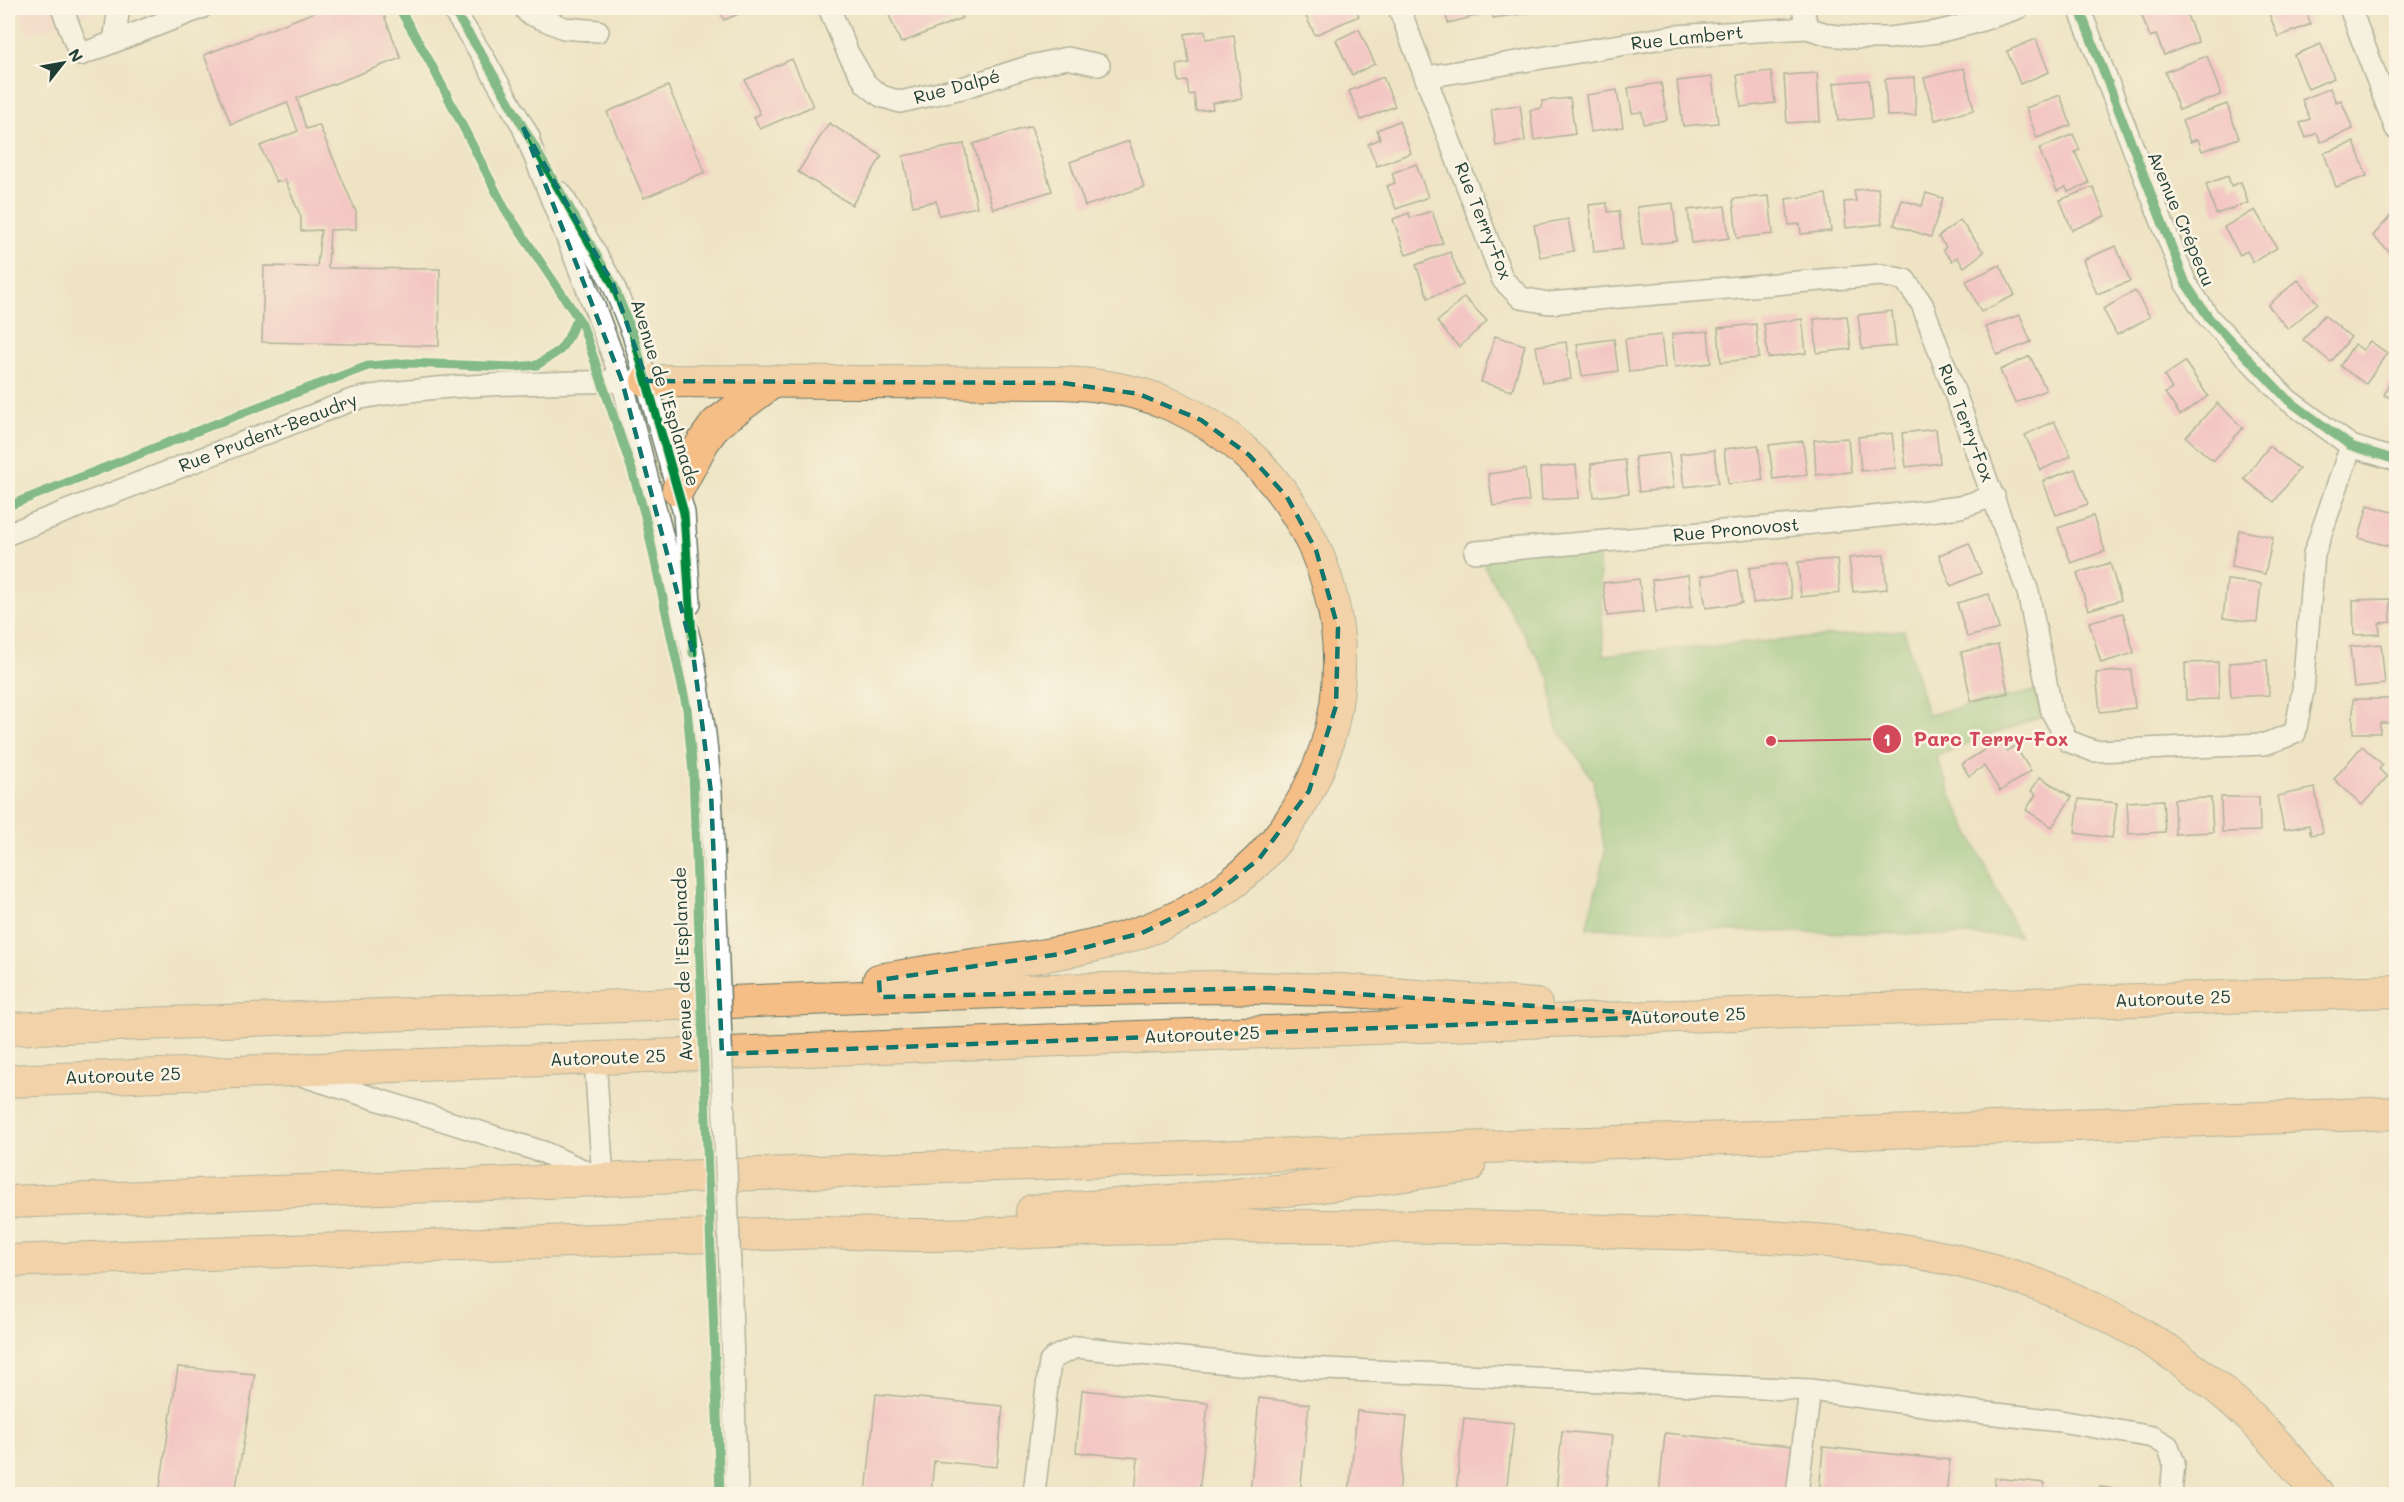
<svg xmlns="http://www.w3.org/2000/svg" width="2404" height="1502" font-family="Mali,sans-serif">
<rect width="100%" height="100%" fill="#fcf5e5"/>
<filter id="ink" filterUnits="userSpaceOnUse"><feTurbulence type="fractalNoise" baseFrequency=".0167" numOctaves="2"/><feDisplacementMap in="SourceGraphic" scale="12" xChannelSelector="R" yChannelSelector="G"/><feConvolveMatrix kernelMatrix="1 2 1 2 8 2 1 2 1" color-interpolation-filters="sRGB"/></filter>
<filter id="wash" filterUnits="userSpaceOnUse"><feTurbulence type="fractalNoise" baseFrequency=".008" numOctaves="4" result="noise"/><feDisplacementMap in="SourceGraphic" scale="24" xChannelSelector="R" yChannelSelector="G"/><feGaussianBlur stdDeviation="1.35" result="paint"/><feColorMatrix in="noise" values="0 0 0 0 0 0 0 0 0 0 0 0 0 0 0 0 0 1.4 0 .05"/><feComposite in="paint" operator="in"/></filter>
<g filter="url(#wash)">
<rect width="100%" height="100%" fill="#eee4c4"/>
<!-- built -->
<path fill="#f7d0cd" d="M19,8h88l-78,27z"/>
<!-- green -->
<path fill="#87c47b" stroke="#538058" stroke-width="1.5" d="M1598,538l6,117 300,-25 23,85 112,-25 1,27 -104,39 16,41 67,139 -432,-8 18,-76 -12,-72 -37,-54 -6,-48 -72,-122z"/>
<g id="blocks">
<!-- building -->
<g fill="#f9a3c4">
<path d="M325,8h56l20,50 -104,40 9,31 13,-4 37,87v17l-26,1 -2,38 112,1 -1,77 -177,-4 2,-76 53,1 4,-37 -20,1v-14l-16,-37 -9,2 -16,-36 38,-15 -11,-29 -56,22 -27,-69z"/>
<path d="M718,8h35l-29,12z"/>
<path d="M886,8h72l4,10 -61,25z"/>
<path d="M1302,8h53l4,8 -44,19z"/>
<path d="M1444,8h38l2,6 -36,9z"/>
<path d="M1491,8h36l1,5 -35,5z"/>
<path d="M2156,8h28l14,34 -34,13 -8,-20 -6,2 -9,-24z"/>
<path d="M2267,8h37l7,16 -33,13z"/>
<path d="M1359,29l16,35 -23,11 -16,-35z"/>
<path d="M1205,31l1,8 28,-4 8,64 -30,4 1,6 -17,2 -2,-17 -5,1 -2,-14 -8,1 -2,-17 12,-2 -4,-29z"/>
<path d="M2036,39l13,33 -29,12 -13,-33z"/>
<path d="M2321,44l13,34 -26,11 -14,-34z"/>
<path d="M2207,56l14,39 -42,15 -14,-38z"/>
<path d="M792,59l21,47 -53,23 -6,-12 6,-3 -15,-34z"/>
<path d="M1964,68l10,42 -39,10 -11,-42z"/>
<path d="M1771,71l4,32 -34,4 -4,-32z"/>
<path d="M1817,73l3,48 -33,2 -3,-48z"/>
<path d="M1383,77l12,29 -34,14 -12,-29z"/>
<path d="M1712,77l6,46 -35,3 -6,-45z"/>
<path d="M1914,77l2,38 -29,1 -2,-37z"/>
<path d="M1869,80l3,38 -34,3 -4,-38z"/>
<path d="M1661,83l6,37 -23,4 -2,-12 -10,1 -4,-25z"/>
<path d="M668,86l37,86 -61,26 -37,-86z"/>
<path d="M2330,88l6,14 5,-2 12,29 -32,13 -4,-9 -11,5 -6,-15 10,-4 -8,-19z"/>
<path d="M1617,90l6,37 -32,5 -5,-37z"/>
<path d="M2060,95l11,30 -34,13 -11,-30z"/>
<path d="M1570,98l5,36 -41,6 -4,-30 12,-2v-7z"/>
<path d="M2227,104l12,34 -37,13 -4,-12 -8,3 -8,-21z"/>
<path d="M1520,105l5,36 -29,5 -5,-37z"/>
<path d="M1399,121l12,32 -34,13 -9,-22 12,-5 -3,-9z"/>
<path d="M829,123l53,33 -30,49 -54,-33z"/>
<path d="M1031,126l21,65 -59,18 -20,-65z"/>
<path d="M2073,134l7,16 -5,2 14,31 -21,9 -2,-5 -9,4 -18,-42z"/>
<path d="M1129,141l15,46 -59,19 -15,-44z"/>
<path d="M2354,142l13,34 -31,11 -12,-34z"/>
<path d="M964,144l13,63 -38,8 -3,-14 -23,5 -10,-50z"/>
<path d="M1416,164l12,33 -32,12 -9,-23 8,-3 -3,-10z"/>
<path d="M2228,176l3,10 10,-4 7,21 -32,11 -10,-30z"/>
<path d="M2093,187l12,29 -33,14 -12,-30z"/>
<path d="M1878,188l4,36 -36,4 -2,-26 12,-1 -2,-11z"/>
<path d="M1926,193l17,5 -12,39 -37,-12 8,-25 20,6z"/>
<path d="M1826,194l5,37 -30,3 -1,-10 -11,1 -3,-26z"/>
<path d="M1769,196l4,38 -36,4 -4,-39z"/>
<path d="M1607,203l1,9 11,-1 4,38 -29,3 -5,-47z"/>
<path d="M1673,203l4,38 -35,4 -5,-38z"/>
<path d="M1725,206l4,32 -37,5 -4,-33z"/>
<path d="M2255,210l22,38 -24,14 -6,-11 -7,4 -16,-28z"/>
<path d="M2396,210v48l-23,-22z"/>
<path d="M1432,211l11,32 -37,12 -13,-36 16,-6 1,5z"/>
<path d="M1568,219l6,32 -34,6 -6,-32z"/>
<path d="M1960,220l24,32 -20,15 -7,-10 -5,4 -9,-11 3,-3 -8,-10z"/>
<path d="M2116,246l14,35 -33,13 -14,-34z"/>
<path d="M1450,252l13,33 -35,13 -12,-33z"/>
<path d="M2000,265l15,30 -34,17 -15,-31z"/>
<path d="M2298,280l20,23 -30,26 -20,-24z"/>
<path d="M2135,291l15,26 -33,18 -14,-26z"/>
<path d="M1464,297l23,24 -28,26 -22,-25z"/>
<path d="M1892,311l4,35 -34,3 -4,-34z"/>
<path d="M2020,315l11,27 -34,13 -11,-28z"/>
<path d="M2324,315l27,22 -20,25 -28,-22z"/>
<path d="M1847,316l4,33 -34,4 -3,-34z"/>
<path d="M1802,319l4,34 -38,5 -4,-34z"/>
<path d="M1756,324l3,34 -38,4 -3,-34z"/>
<path d="M1708,331l3,32 -36,4 -3,-33z"/>
<path d="M1661,335l4,33 -36,4 -4,-33z"/>
<path d="M1495,336l30,9 -13,46 -31,-9z"/>
<path d="M1614,339l4,32 -36,5 -5,-32z"/>
<path d="M2370,341l17,12 -21,31 -26,-18 14,-22 9,6z"/>
<path d="M1566,342l5,37 -29,4 -6,-37z"/>
<path d="M2030,356l16,34 -31,13 -15,-33z"/>
<path d="M2185,362l23,34 -28,19 -15,-22 7,-4 -8,-13z"/>
<path d="M2396,365v35l-12,-5z"/>
<path d="M2217,403l26,25 -30,33 -27,-24z"/>
<path d="M2054,421l17,35 -30,14 -16,-35z"/>
<path d="M1936,429l4,34 -34,4 -4,-34z"/>
<path d="M1892,433l4,35 -35,3 -3,-34z"/>
<path d="M1848,438l3,34 -35,3 -2,-35z"/>
<path d="M1803,441l4,34 -34,4 -4,-34z"/>
<path d="M1758,445l5,35 -35,4 -4,-35z"/>
<path d="M2269,446l30,23 -25,33 -30,-23z"/>
<path d="M1714,450l4,33 -34,4 -4,-33z"/>
<path d="M1669,453l5,35 -35,4 -4,-35z"/>
<path d="M1625,460l4,33 -35,4 -3,-33z"/>
<path d="M1576,465l3,33 -37,2 -2,-32z"/>
<path d="M1525,469l4,32 -36,5 -5,-32z"/>
<path d="M2075,469l13,35 -32,11 -13,-34z"/>
<path d="M2368,505l28,8v17l-4,17 -33,-9z"/>
<path d="M2093,516l12,35 -34,12 -13,-35z"/>
<path d="M2239,530l34,7 -8,37 -34,-7z"/>
<path d="M1969,543l12,30 -30,13 -12,-31z"/>
<path d="M1884,555l3,34 -34,3 -4,-34z"/>
<path d="M1837,559l3,34 -39,4 -3,-35z"/>
<path d="M1787,563l5,35 -39,5 -4,-35z"/>
<path d="M2110,563l11,37 -33,10 -11,-37z"/>
<path d="M1737,570l5,33 -36,5 -5,-32z"/>
<path d="M1688,575l4,32 -36,5 -4,-32z"/>
<path d="M1639,579l4,33 -36,4 -4,-33z"/>
<path d="M2227,580l34,4 -4,38 -34,-4z"/>
<path d="M1989,594l10,35 -32,8 -10,-34z"/>
<path d="M2390,599l1,23 -12,1 1,11 -26,1 -1,-35z"/>
<path d="M2123,613l11,40 -33,10 -12,-41z"/>
<path d="M2381,644l4,40 -31,3 -4,-40z"/>
<path d="M1998,645l10,48 -37,8 -10,-49z"/>
<path d="M2267,660l2,35 -38,2 -2,-34z"/>
<path d="M2218,662l1,37 -33,1 -1,-37z"/>
<path d="M2131,670l4,38 -35,4 -4,-39z"/>
<path d="M2353,699h39v24h-12v10h-27z"/>
<path d="M1999,740l7,11 9,-5 16,25 -31,20 -16,-25 -15,10 -7,-12z"/>
<path d="M2362,746l21,19 -4,4 8,8 -25,28 -28,-26z"/>
<path d="M2040,777l32,20 -20,30 -26,-17 10,-16 -5,-3z"/>
<path d="M2315,788l8,45 -12,2 -2,-10 -25,5 -7,-34z"/>
<path d="M2221,797h38l1,34 -38,1z"/>
<path d="M2211,798l2,34 -38,2 -1,-35z"/>
<path d="M2079,799l38,4 -5,35 -37,-5z"/>
<path d="M2163,800l2,32 -36,2 -2,-32z"/>
<path d="M178,1367l77,7 -19,113 33,3v4h-110z"/>
<path d="M1082,1390l126,13 -9,91h-64l3,-36 -62,-6z"/>
<path d="M876,1394l127,12 -6,61 -63,-6 -3,33h-65z"/>
<path d="M1259,1398l50,6 -9,90h-50z"/>
<path d="M1357,1411l50,5 -8,78h-50z"/>
<path d="M1464,1418l50,5 -8,71h-50z"/>
<path d="M1562,1431l50,5 -6,58h-50z"/>
<path d="M1665,1433l127,13 -5,48h-128z"/>
<path d="M1823,1447l127,13 -4,34h-127z"/>
<path d="M1995,1478l50,5 -2,11h-50z"/>
<path d="M2100,1487l50,5 -1,2h-50z"/>
</g>
</g>
</g>
<g filter="url(#ink)">
<use href="#blocks" fill-opacity="0" stroke="#677766" stroke-width="1.5"/>
<g fill="none" stroke-linecap="round" stroke-linejoin="round">
<defs>
<g id="minor">
<path d="M62,8l18,47 121,-47"/>
<path d="M452,8l30,47 47,82"/>
<path d="M524,8l4,5 36,15 34,3"/>
<path d="M829,8l19,45 18,31 15,12 19,6 62,-14 69,-22 36,-8 32,7"/>
<path d="M1399,8l104,272 18,18 28,5 332,-28 24,5 17,24 106,288 24,120 16,29 26,10 171,-7 30,-11 8,-43 11,-136 37,-108"/>
<path d="M1803,8l4,20"/>
<path d="M2079,8l107,276 23,34 79,82 63,46 45,14"/>
<path d="M2350,8l46,121"/>
<path d="M114,41l5,-33"/>
<path d="M1426,77l249,-41 132,-8 23,7 27,3h32l48,-6 36,-9 45,-15"/>
<path d="M523,127l73,184 26,70 71,272 12,81 6,58 6,147"/>
<path d="M561,193l52,91 20,50 51,179 6,91"/>
<path d="M8,534l344,-134c28,-7 56,-9 86,-12 65,-5 130,-6 196,-7"/>
<path d="M1475,552l319,-27 126,-13 40,-5 34,-11"/>
<path d="M595,1059l8,121"/>
<path d="M304,1076l239,76 57,26"/>
<path d="M730,1269l7,225"/>
<path d="M1034,1493l16,-131 5,-5 21,-10 182,19 552,24 158,21 92,10 93,16 15,9 6,17 -3,31"/>
<path d="M1797,1494l13,-104"/>
</g>
<g id="highway">
<path d="M647,381l416,2c35,1 71,7 104,20 133,54 203,208 159,344 -18,56 -52,106 -100,141 -79,58 -174,67 -268,79 -26,4 -52,8 -79,13"/>
<path d="M678,489l25,-47 13,-18 58,-43"/>
<path d="M8,1029l1041,-39 167,-3 124,3 196,15"/>
<path d="M8,1081l1672,-65 716,-25"/>
<path d="M8,1202l2388,-89"/>
<path d="M1032,1211l152,-11 132,-13 153,-21"/>
<path d="M8,1261l814,-29c35,1 69,3 103,3 87,-1 174,-7 261,-8 148,-2 296,-1 444,5 125,4 255,4 376,42 122,38 236,115 311,220"/>
</g>
</defs>
<!-- minor casing -->
<use href="#minor" stroke="#677766" stroke-width="24"/>
<!-- highway casing -->
<use href="#highway" stroke="#677766" stroke-width="34"/>
<!-- minor -->
<use href="#minor" stroke="#fff" stroke-width="21"/>
<!-- highway -->
<use href="#highway" stroke="#f6be87" stroke-width="32"/>
<defs>
<path id="minor-bridge" d="M717,939l13,330"/>
</defs>
<!-- minor-bridge casing -->
<use href="#minor-bridge" stroke="#677766" stroke-width="24" stroke-linecap="butt"/>
<!-- minor-bridge -->
<use href="#minor-bridge" stroke="#fff" stroke-width="21"/>
<defs>
<g id="cycleway">
<path d="M399,8l31,54 75,147 77,115 50,146 13,46 42,193 6,64 27,721"/>
<path d="M452,8l30,47 131,229 20,50 51,179 9,140"/>
<path d="M2079,8l107,276 23,34 79,82 63,46 45,14"/>
<path d="M8,506l255,-101 105,-39 39,-3 107,4 23,-2 23,-15 8,-12 7,-16"/>
</g>
</defs>
<!-- cycleway casing -->
<use href="#cycleway" stroke="#fcf5e5" stroke-width="13"/>
<!-- cycleway -->
<use href="#cycleway" stroke="#00873e" stroke-width="9"/>
</g>
</g>
<!-- marked area -->
<path d="M0 0H2404V1502H0ZM523,127l90,157 34,97 416,2 76,11 62,26 48,35 38,42 29,53 22,78 -2,78 -27,85 -50,68 -56,44 -61,30 -82,21 -181,26 1,17 389,-9 411,28 -958,38 -11,-262 -18,-139 -71,-272z" fill="#eee4c4" fill-opacity=".55" fill-rule="evenodd"/>
<path fill="none" stroke="#0f766e" stroke-width="4.5" stroke-dasharray="12 8" stroke-linejoin="round" d="M523,127l90,157 34,97 416,2 76,11 62,26 48,35 38,42 29,53 22,78 -2,78 -27,85 -50,68 -56,44 -61,30 -82,21 -181,26 1,17 389,-9 411,28 -958,38 -11,-262 -18,-139 -71,-272z"/>
<g text-anchor="middle" stroke-width="5" stroke-linejoin="round" paint-order="stroke">
<!-- street labels -->
<g font-size="18" fill="#1f3d34" stroke="#fcf5e5">
<text transform="translate(1687 38) rotate(-6)" y="6">Rue Lambert</text>
<text transform="translate(957 87) rotate(-15)" y="6">Rue Dalpé</text>
<text transform="translate(2181 219) rotate(67)" y="6">Avenue Crépeau</text>
<text transform="translate(1483 221) rotate(68)" y="6">Rue Terry-Fox</text>
<text transform="translate(665 393) rotate(73)" y="6">Avenue de l'Esplanade</text>
<text transform="translate(1966 423) rotate(69)" y="6">Rue Terry-Fox</text>
<text transform="translate(268 433) rotate(-21)" y="6">Rue Prudent-Beaudry</text>
<text transform="translate(1736 530) rotate(-5)" y="6">Rue Pronovost</text>
<text transform="translate(683 964) rotate(-92)" y="6">Avenue de l'Esplanade</text>
<text transform="translate(2173 999) rotate(-2)" y="6">Autoroute 25</text>
<text transform="translate(1688 1016) rotate(-2)" y="6">Autoroute 25</text>
<text transform="translate(1202 1035) rotate(-2)" y="6">Autoroute 25</text>
<text transform="translate(608 1058) rotate(-2)" y="6">Autoroute 25</text>
<text transform="translate(123 1076) rotate(-2)" y="6">Autoroute 25</text>
</g>
</g>
<!-- callouts -->
<path fill="none" stroke="#d1495b" stroke-width="2" d="M1771 741L1887 739"/>
<g fill="#d1495b" stroke="#fcf5e5" stroke-width="2">
<circle cx="1771" cy="741" r="6"/>
<circle cx="1887" cy="739" r="15"/>
</g>
<g font-size="18" text-anchor="middle" font-weight="bold" fill="#fff">
<text x="1887" y="746">1</text>
</g>
<g font-size="20" text-anchor="middle" font-weight="bold" fill="#d1495b" stroke="#fcf5e5" stroke-width="5" stroke-linejoin="round" paint-order="stroke">
<text x="1991" y="746">Parc Terry-Fox</text>
</g>
<!-- margin -->
<rect width="2404" height="1502" fill="none" stroke="#fcf5e5" stroke-width="30"/>
<!-- north arrow -->
<g transform="translate(63 63) rotate(59)" stroke="#fcf5e5" stroke-width="4.5" paint-order="stroke">
<path d="M0-4.5L10 22L0 15L-10 22Z" fill="#1f3d34"/>
<text y="-9" font-size="16" font-weight="bold" text-anchor="middle" fill="#1f3d34">N</text>
</g>
</svg>
